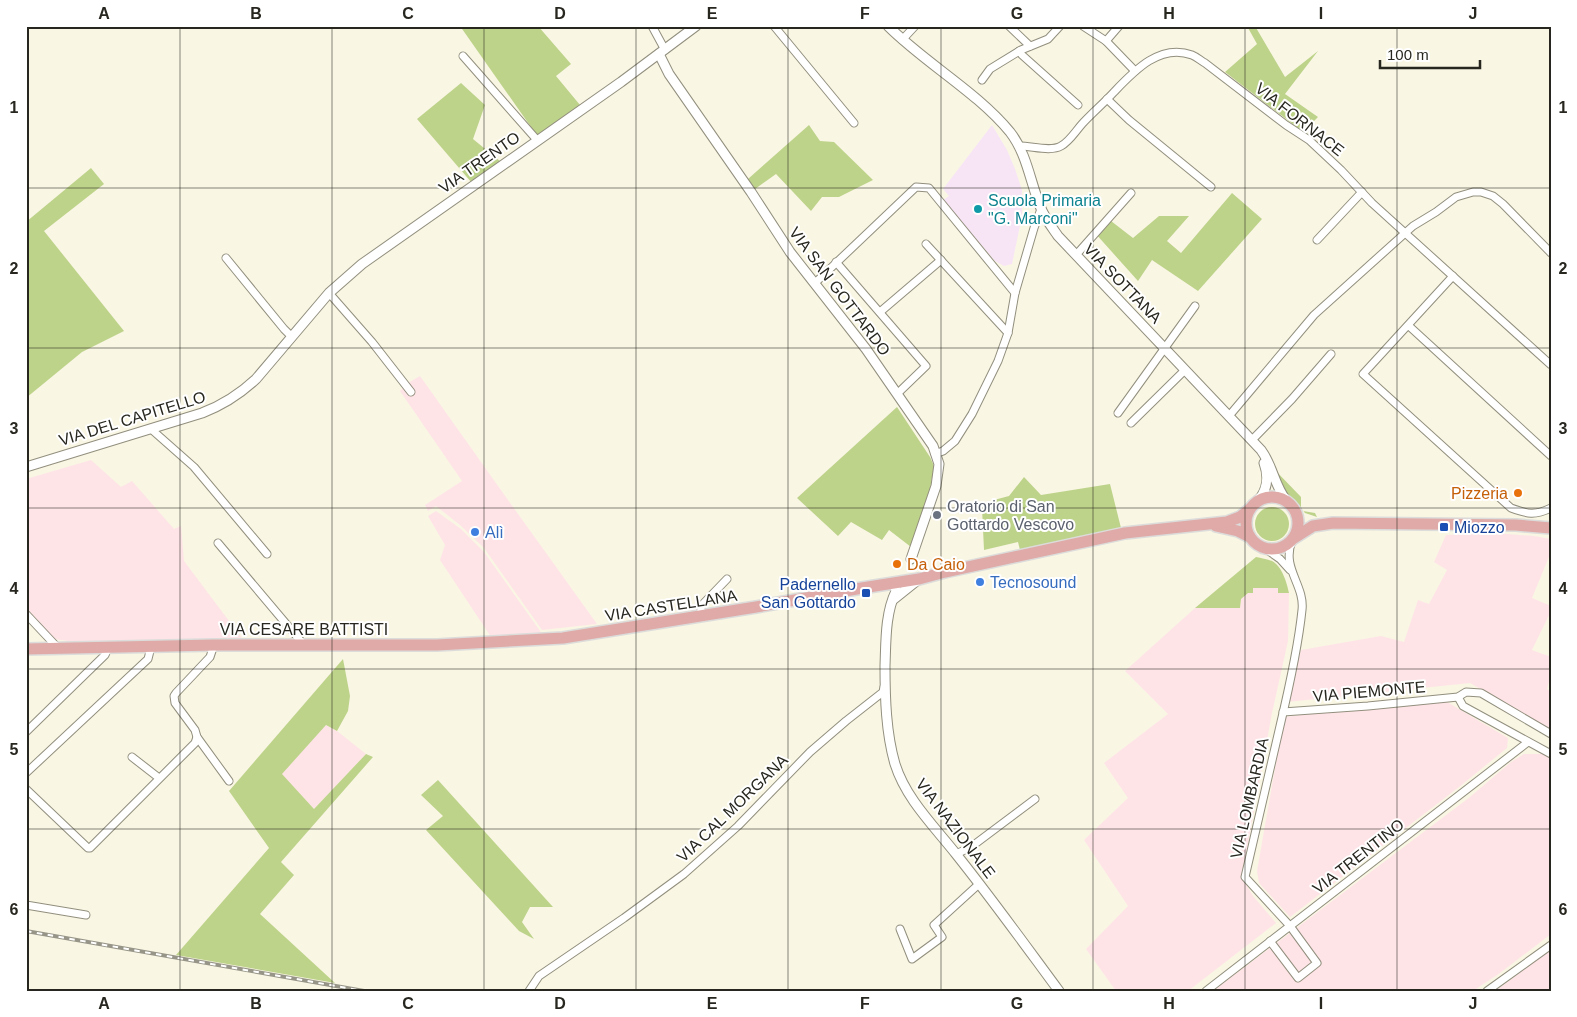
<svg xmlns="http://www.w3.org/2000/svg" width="1577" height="1017" font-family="Arial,sans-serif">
<rect width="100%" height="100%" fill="#f9f6e4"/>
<!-- industrial -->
<g fill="#ffe4e7">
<path d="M420,376l78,110 99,138 -55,6 -58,-82 -24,-23 -24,-19 -8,5 -3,-6 37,-24 -62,-90 8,-8z"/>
<path d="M91,460l30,27 11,-6 42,48 7,-3 3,35 63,84 -135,2 -58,-8 -28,-30v-130z"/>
<path d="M436,511l25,18 23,23 59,83 -48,8 -55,-83 5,-15 -17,-29z"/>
<path d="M1493,533l41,3 17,3v13l-19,46 19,8v5l-19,39 19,7v17l-4,15 4,3v38l-81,-47 -183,19 4,-21 10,-31 80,-14 23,6 14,-42 11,4 18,-34 -13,-8 12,-27z"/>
<path d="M1253,588h25v5h11l-1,48 -16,72 -28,152v16l9,15 23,27 -88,68h-72l-30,-42 42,-43 -44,-66 44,-42 -24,-35 64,-49 -43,-43 70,-63h45l1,-9z"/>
<path d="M1442,699l66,39 -1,10 -48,39 -169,130 -31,-34 -2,-12 27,-154z"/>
<path d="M326,725l11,6 29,23 -52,55 -33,-35z"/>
<path d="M1524,754h19l8,4v176l-51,39 -27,18h-260l257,-194 41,-35z"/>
<path d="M1551,948v43h-56l14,-10z"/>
</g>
<!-- education -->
<path fill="#f7e5f6" d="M992,125l15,25 8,19 7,21v26l-10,48 -8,2 -9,-5 -52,-61 6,-4 -6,-7z"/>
<!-- green -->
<g fill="#bed38a">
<path d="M460,26h78l33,38 -15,12 24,29 -42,32z"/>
<path d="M1247,26h8l30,51 33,-26 -33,43 33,23 -15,15 -78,-60 32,-28z"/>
<path d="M461,83l24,22 -12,34 28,23 -29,21 -55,-64z"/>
<path d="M809,125l11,16 14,1 39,38 -34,17h-17l-11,14 -35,-37 -21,15 -7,-10z"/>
<path d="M91,168l13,16 -60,47 80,100 -42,21 -56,46v-176z"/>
<path d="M1232,193l30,26 -64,72 -46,-31 -14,21 -43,-48 16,-12 22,17 26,-22h30l-22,25 14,12z"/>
<path d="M897,407l33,50 4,9 -5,29 -18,52 -22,-17 -7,10 -31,-18 -13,14 -41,-38z"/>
<path d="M1273,468l28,29v10l2,4 12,2 2,4 -12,-4 -10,-12 -9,-7z"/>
<path d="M1024,477l17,18 69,-11 11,44 -101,22 -2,-8 -34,8 -2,-42 12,-8 15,-4z"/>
<circle cx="1272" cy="524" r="17"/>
<path d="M1256,557c5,1 11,2 16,4 10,5 15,22 17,32h-11v-5h-25v5h-5l-7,6 -1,9h-45z"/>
<path d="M343,659l7,37 -2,15 -11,20 -11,-6 -44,49 32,35 52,-55 7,3 -92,105 13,13 -34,39 75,69 -159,-28 93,-107 -40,-57z"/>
<path d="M438,780l115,127h-23l-8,15 12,17 -15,-8 -93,-101 17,-14 -22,-21z"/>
</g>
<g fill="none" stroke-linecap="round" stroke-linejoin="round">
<defs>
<g id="minor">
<path d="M652,26l13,24"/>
<path d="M774,26l80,97"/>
<path d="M1009,26l21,20"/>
<path d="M1083,26l23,15 29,30"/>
<path d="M902,40l13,-14"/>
<path d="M1106,41l13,-15"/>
<path d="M1019,51l3,4 56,50"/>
<path d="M463,56l74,84"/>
<path d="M982,80l8,-11 31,-19 27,-11 12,-13"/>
<path d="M1107,99l22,21 82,67"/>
<path d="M1020,146c12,0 31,6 41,0 8,-4 14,-14 21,-22 10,-11 22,-21 32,-32 20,-21 46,-49 78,-37 5,2 9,6 13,8l81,62 23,15 32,30 31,33 179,162"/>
<path d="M1317,240l45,-48"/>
<path d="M926,244l82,89"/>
<path d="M1076,255l55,-62"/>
<path d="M226,258l58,71 8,8"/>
<path d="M836,262l90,104 -28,27"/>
<path d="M1453,276l-90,98 148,134c17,6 23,8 40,0"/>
<path d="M815,283l101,-96 13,1 86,105"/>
<path d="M329,293l43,49 39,50"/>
<path d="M880,312l61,-52"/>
<path d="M1409,326l142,130"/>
<path d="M1118,413l77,-107"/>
<path d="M1229,416l85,-101 99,-89 23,-14 20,-15 17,-5h8l12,4 10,8 48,49"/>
<path d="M1131,423l54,-53"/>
<path d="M151,429l43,38 73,87"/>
<path d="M1252,440l40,-41 39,-45"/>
<path d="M935,454l8,-3 12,-10 17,-27 26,-53 10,-28 7,-40 19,-65 7,-19"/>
<path d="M218,543l86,102"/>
<path d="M1266,549l14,10 10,11"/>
<path d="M26,614l32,34"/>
<path d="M701,616v-10l26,-27"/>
<path d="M214,645l-4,12 -34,36 -2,3 1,7 20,27 2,7 32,44"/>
<path d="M1458,697l5,9 88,48"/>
<path d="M1283,712l85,-6 90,-9 8,-5 15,1 70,41"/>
<path d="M26,732l79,-77 3,-7"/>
<path d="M132,757l27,21"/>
<path d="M26,773l122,-114 3,-12"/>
<path d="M26,789l62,59h2l105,-105 2,-6"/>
<path d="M956,854l15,-7 64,-48"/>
<path d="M26,905l60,10"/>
<path d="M900,929l12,30 30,-22 -8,-12 45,-41"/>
<path d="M1270,941l28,37 19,-15 -27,-37 -45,-49c12,-50 23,-101 35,-151 9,-38 18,-77 22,-116 3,-25 -21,-42 -10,-69"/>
<path d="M529,991l10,-15 85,-58 60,-44 54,-48 72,-74 36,-31 37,-29 1,-5"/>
<path d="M1206,991l322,-249"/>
<path d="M1487,991l64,-46"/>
</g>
<g id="tertiary">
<path d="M888,26c37,37 89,66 122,106 17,22 20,49 30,74 4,11 11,20 18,30l203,214c12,16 13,35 25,50"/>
<path d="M659,54l10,20 82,118 39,60 76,97 67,97 6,18 -3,22 -25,73"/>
<path d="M26,467l176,-54c21,-8 38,-19 54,-34l73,-86 33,-29 259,-182 75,-56"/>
<path d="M1258,501c10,-12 11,-24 6,-38"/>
<path d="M894,583l2,8c-11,23 -10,50 -11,75 0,32 1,67 10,98 11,35 39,62 61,90 36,45 69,91 103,137"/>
<path d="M894,599l25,-20"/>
</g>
<g id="primary">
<circle cx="1272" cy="523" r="26"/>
<path d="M1216,526l22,5 12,6"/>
<path d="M1294,538l19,-12 20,-3 183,2 35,3"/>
<path d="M26,649l188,-4h223l126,-7 193,-31 106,-19 57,-9 26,-7 180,-39 102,-11 13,-5 10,-8"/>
</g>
</defs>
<!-- minor casing -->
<use href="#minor" stroke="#928f7e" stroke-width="9"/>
<!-- tertiary casing -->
<use href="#tertiary" stroke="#928f7e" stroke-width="11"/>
<!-- primary casing -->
<use href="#primary" stroke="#dcdcdb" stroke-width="14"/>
<!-- minor -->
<use href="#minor" stroke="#fff" stroke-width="7"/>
<!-- tertiary -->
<use href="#tertiary" stroke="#fff" stroke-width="9"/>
<!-- primary -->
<use href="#primary" stroke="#dfaaa7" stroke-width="11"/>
<defs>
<path id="rail" d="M26,931l338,60"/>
</defs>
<!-- rail casing -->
<use href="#rail" stroke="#979588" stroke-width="4"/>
<!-- rail -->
<use href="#rail" stroke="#fff" stroke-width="2" stroke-dasharray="5.5" stroke-linecap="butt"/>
</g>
<!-- grid -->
<path fill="none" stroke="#27261f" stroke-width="1" stroke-opacity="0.55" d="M180,26v965M332,26v965M484,26v965M636,26v965M788,26v965M941,26v965M1093,26v965M1245,26v965M1397,26v965M26,188h1525M26,348h1525M26,508h1525M26,669h1525M26,829h1525"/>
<!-- markers -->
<circle fill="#0f9aa8" stroke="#fff" stroke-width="2" cx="978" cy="209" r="5"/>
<g fill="#e8710a" stroke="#fff" stroke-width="2">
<circle cx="1518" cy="493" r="5"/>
<circle cx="897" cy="564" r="5"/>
</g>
<circle fill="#6b7280" stroke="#fff" stroke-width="2" cx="937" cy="515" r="5"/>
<g fill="#1a4fb4" stroke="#fff" stroke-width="2">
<rect x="1439" y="522" width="10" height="10" rx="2.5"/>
<rect x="861" y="588" width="10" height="10" rx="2.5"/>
</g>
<g fill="#3f7fe0" stroke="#fff" stroke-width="2">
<circle cx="475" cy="532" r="5"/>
<circle cx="980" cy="582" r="5"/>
</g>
<g text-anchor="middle" stroke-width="4" stroke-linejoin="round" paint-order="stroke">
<!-- street labels -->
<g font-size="16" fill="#27261f" stroke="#fff">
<text transform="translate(1300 119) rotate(38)" y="6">VIA FORNACE</text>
<text transform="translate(479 162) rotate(-35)" y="6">VIA TRENTO</text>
<text transform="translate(1123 283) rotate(46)" y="6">VIA SOTTANA</text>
<text transform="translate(840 291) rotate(53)" y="6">VIA SAN GOTTARDO</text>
<text transform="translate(132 418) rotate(-17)" y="6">VIA DEL CAPITELLO</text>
<text transform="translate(671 605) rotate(-9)" y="6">VIA CASTELLANA</text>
<text x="304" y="635">VIA CESARE BATTISTI</text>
<text transform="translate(1369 691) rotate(-5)" y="6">VIA PIEMONTE</text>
<text transform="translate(1249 798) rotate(-77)" y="6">VIA LOMBARDIA</text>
<text transform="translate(732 808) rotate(-44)" y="6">VIA CAL MORGANA</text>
<text transform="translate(956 828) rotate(53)" y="6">VIA NAZIONALE</text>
<text transform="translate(1358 856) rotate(-38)" y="6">VIA TRENTINO</text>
</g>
<!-- culture labels -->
<g font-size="16" fill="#0d838f" stroke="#fff" text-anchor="start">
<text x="988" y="206">Scuola Primaria<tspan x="988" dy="18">"G. Marconi"</tspan></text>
</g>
<!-- food labels -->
<g font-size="16" fill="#c56008" stroke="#fff" text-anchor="end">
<text x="1508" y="499">Pizzeria</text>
<text x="907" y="570" text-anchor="start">Da Caio</text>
</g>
<!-- worship labels -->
<g font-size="16" fill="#5b616d" stroke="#fff" text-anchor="start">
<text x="947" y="512">Oratorio di San<tspan x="947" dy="18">Gottardo Vescovo</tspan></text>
</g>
<!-- transit labels -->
<g font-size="16" fill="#164399" stroke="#fff" text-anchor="start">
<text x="1454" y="533">Miozzo</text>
<text x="856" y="590" text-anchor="end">Padernello<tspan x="856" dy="18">San Gottardo</tspan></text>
</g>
<!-- shop labels -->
<g font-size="16" fill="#366cbe" stroke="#fff" text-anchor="start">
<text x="485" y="538">Alì</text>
<text x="990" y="588">Tecnosound</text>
</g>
</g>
<!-- border -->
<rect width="1577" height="1017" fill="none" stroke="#ffffff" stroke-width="55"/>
<!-- scale -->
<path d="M1380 60v8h100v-8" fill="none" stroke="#27261f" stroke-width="2.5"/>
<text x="1387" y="60" font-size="15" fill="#27261f" stroke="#ffffff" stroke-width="4" paint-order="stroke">100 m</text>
<rect x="28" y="28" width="1522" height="962" fill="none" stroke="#27261f" stroke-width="2"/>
<g font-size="16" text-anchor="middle" font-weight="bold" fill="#27261f">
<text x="104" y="19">A</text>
<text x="256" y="19">B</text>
<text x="408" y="19">C</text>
<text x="560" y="19">D</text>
<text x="712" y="19">E</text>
<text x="865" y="19">F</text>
<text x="1017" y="19">G</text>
<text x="1169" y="19">H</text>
<text x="1321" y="19">I</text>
<text x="1473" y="19">J</text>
<text x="14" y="113">1</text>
<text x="1563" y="113">1</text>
<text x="14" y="274">2</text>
<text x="1563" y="274">2</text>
<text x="14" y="434">3</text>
<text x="1563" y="434">3</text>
<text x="14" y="594">4</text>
<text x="1563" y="594">4</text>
<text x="14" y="755">5</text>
<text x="1563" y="755">5</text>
<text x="14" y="915">6</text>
<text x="1563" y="915">6</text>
<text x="104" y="1009">A</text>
<text x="256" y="1009">B</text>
<text x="408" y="1009">C</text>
<text x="560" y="1009">D</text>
<text x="712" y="1009">E</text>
<text x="865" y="1009">F</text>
<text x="1017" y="1009">G</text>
<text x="1169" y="1009">H</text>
<text x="1321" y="1009">I</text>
<text x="1473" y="1009">J</text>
</g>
</svg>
